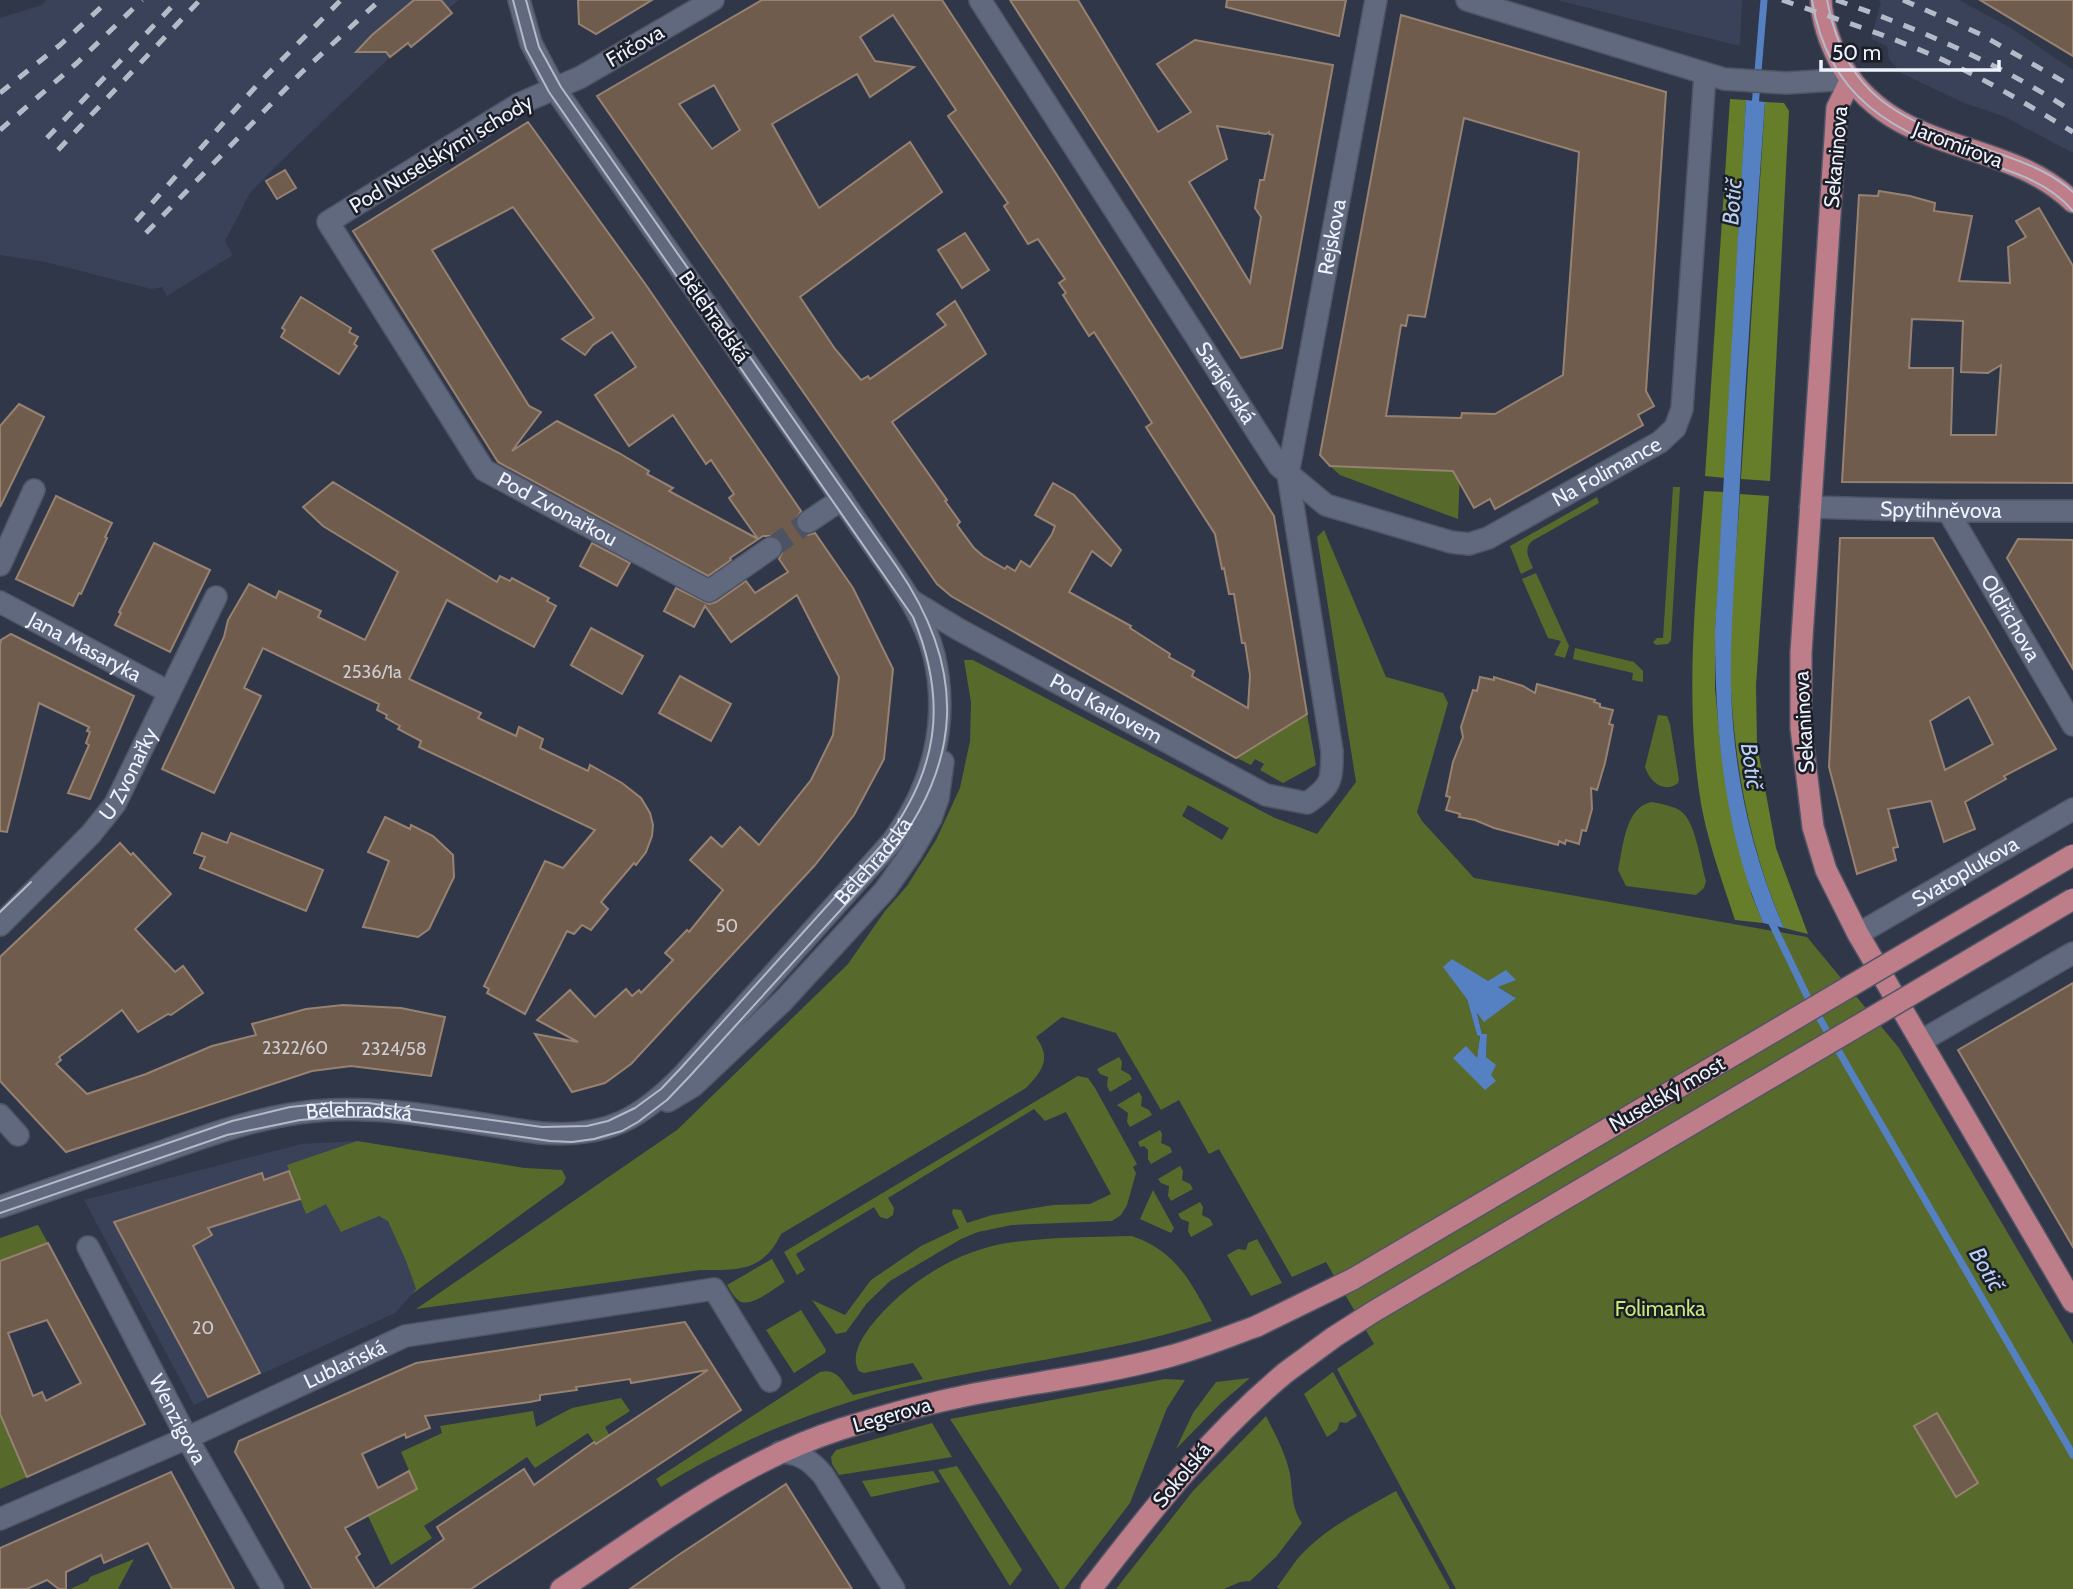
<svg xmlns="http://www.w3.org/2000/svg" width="2073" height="1589" font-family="Cabin,sans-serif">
<rect width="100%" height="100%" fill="#303749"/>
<!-- built -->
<g fill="#394259">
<path d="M46,0h413l-10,8 3,5 -41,34 -3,-4 -18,14 -112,107 -28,29 -25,48 8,14 -66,41 -5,-9 -11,2 -105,-27 -46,-7v-237l42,-13z"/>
<path d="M1557,0h185l-2,46 -116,-29z"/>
<path d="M1878,0h81l52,28 62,42v83l-70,-37 -39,-13 -63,-30 -12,-14 -2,-13 -16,-7 10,-37z"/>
<path d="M357,1141l49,120 10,29 -21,23 -201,92 -110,-205 217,-56z"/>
</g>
<!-- green -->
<g fill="#576a2c" fill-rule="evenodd">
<path d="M1330,466l130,5 -2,48 -118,-44z"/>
<path d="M1673,487h7l-9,153 -3,4 -12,1 -3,-3 4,-4h6z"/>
<path d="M1597,497l2,6 -67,38c-9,9 -3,17 1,27l-12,6 -11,-28z"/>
<path d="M1324,530l62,147 57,16 5,10 -31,109 5,9 52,57 333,59 92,111 174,296v245h-617l-119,-220 37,-25 -48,-82 -34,15 -73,-128 -10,5 -30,-54 -18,10 -45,-77 -54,-16 -26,20c16,22 6,34 -10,51l-245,146c-18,38 -44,36 -81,36l-284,39 261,-179 171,-166 37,-53 22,-25 29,-46 24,-52 10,-47 1,-39 -7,-42h9l302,158 42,16 39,-52 -39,-245zM1188,805l41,23 -7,12 -40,-24zM1515,980l-17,7 17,10 -31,24 -7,-10 5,23 5,1 -1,22 5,18 -14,-16 3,-24h-3l-10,-36zM1937,1414l40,68 -15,11 -7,2 -41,-68 10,-8z"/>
<path d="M1536,573l33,73 -4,12 -11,-3 7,-14 -13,-3 -26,-59z"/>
<path d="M1575,648l59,14 9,9v11l-11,-2 1,-7 -60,-14z"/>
<path d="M1307,714l9,51 -33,18 -23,-13 4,-6 -9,-5 -4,6 -14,-7z"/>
<path d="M1658,715l9,1 3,8 9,55 -1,4c-14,11 -28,-1 -33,-16z"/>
<path d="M1652,802c9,2 24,4 31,11 13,12 18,51 23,68l-2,7 -8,7 -70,-9 -8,-16c5,-22 7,-64 34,-68z"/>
<path d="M1119,1057l3,5 -1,8 8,4 3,5 -22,13 -3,-6 1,-9 -8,-3 -3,-5z"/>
<path d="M1078,1076l10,2 7,10 42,76 -4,3 3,6 -9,32 -6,10 -9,6 -100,4 -34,7 -17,7 -71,42 -23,22 -21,29 -10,2 -24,-34 33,15 26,-35 50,-34 38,-18 -7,-15 1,-4 8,1 6,13 25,-8 61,-10 37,-1 21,-10 -45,-82 -21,9 -11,-12 -146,89 6,10 -1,7 -6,4 -7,-2 -6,-10 -78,47 9,16 -8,5 -13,-23z"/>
<path d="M1139,1092l3,5 -1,9 8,4 3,5 -22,12 -3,-5 1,-9 -11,-8z"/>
<path d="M1160,1130l2,4 -1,9 9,4 2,5 -21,12 -3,-5v-9l-4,-4 -4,1 -2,-5z"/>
<path d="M357,1141l168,27 37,2 4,8 -3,6 -151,110 4,-5 -10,-28 -18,-40 -9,-5 -38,16 -15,-28 -20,10 -19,-49z"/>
<path d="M1180,1166l3,5 -1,9 8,4 3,5 -22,12 -3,-5 1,-10 -8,-3 -3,-4z"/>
<path d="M1153,1190l21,38 -3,5 -31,-14z"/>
<path d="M1200,1202l3,5 -1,8 8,4 3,6 -22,12 -3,-6 1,-9 -8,-3 -3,-5z"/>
<path d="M38,1225l10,18 -48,18v-23z"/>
<path d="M1132,1236c44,15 59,46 80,85 -102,33 -208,42 -312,67 -85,21 -164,53 -239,99l-5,-8 164,-107c19,-4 22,11 33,23l70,-16 -10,-16 -49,10 -5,-2c-9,-14 2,-32 11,-44 33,-43 90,-79 144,-85 39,-5 79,-5 118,-6z"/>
<path d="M1257,1239l25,44 -31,13 -24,-41 11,-6 8,1 2,-7z"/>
<path d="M772,1259l13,23c-11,6 -36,28 -47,18 -5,-4 -8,-11 -11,-15z"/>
<path d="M801,1310l25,40 -1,3 -31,20 -28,-43z"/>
<path d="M1333,1372l24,44 -11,7 -6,-1 -3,8 -10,7 -23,-43z"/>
<path d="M1250,1378l-29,25 -45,46 17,-36 23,-31z"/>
<path d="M1165,1379l20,1 -18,28 -37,95 -66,86h-4l-110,-170z"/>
<path d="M621,1398l9,13 -25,16 5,9 -14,9 -8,-12 -53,35 -8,-11 -103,69 8,12 -41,27 -23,-49 -16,8 65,-35 -16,-37 41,-19 -2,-7 93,-15 3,16 36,-19z"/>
<path d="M0,1414l27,63 -27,12z"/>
<path d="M1266,1416c9,18 20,38 24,58 3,19 1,33 12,49l-26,34 -26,24 -10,1 -16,7h-108l77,-98z"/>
<path d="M932,1423l20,34 -113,18 -7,-11 -1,-7 5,-7z"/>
<path d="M957,1466l65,104 -12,16 -72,-116z"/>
<path d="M933,1471l7,11 -69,15 -9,-16z"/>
<path d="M1396,1491l54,98h-171l-2,-2c8,-10 15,-22 23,-31 27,-29 62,-46 96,-65z"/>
<path d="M134,1559l-16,30h-48l18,-8 2,-4z"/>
</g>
<!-- forest -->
<g fill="#667d29">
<path d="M1730,99l16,1 -21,378 -20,-2z"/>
<path d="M1765,102l19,1 5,8 -19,370 -29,-2z"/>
<path d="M1704,491l20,1 -9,138v59l6,62 31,145 11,27 -28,-3c-14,-43 -30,-85 -36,-129 -14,-100 -3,-200 5,-300z"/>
<path d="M1740,494l29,2 -13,189 1,60 19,103 32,86 -24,-6c-33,-76 -48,-154 -53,-237 -3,-65 5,-132 9,-197z"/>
</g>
<!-- water -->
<g fill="#5580c2">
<path d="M1746,100l19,2c-9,126 -18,253 -25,379 -3,69 -10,138 -9,206 2,83 20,166 53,241l-21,-5c-39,-93 -48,-193 -48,-293z"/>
<path d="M1452,959l36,22 18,-11 10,10 -18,7 18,11 -32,24 -7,-9 5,21h5l-1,23 10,8 -5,10 5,6 -11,9 -32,-32 13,-12 11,12 3,-22 -3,-1 -10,-36 -24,-32z"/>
</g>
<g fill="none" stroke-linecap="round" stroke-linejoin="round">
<!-- stream -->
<g stroke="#5580c2" stroke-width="7">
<path d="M1755,107l9,-107"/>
<path d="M1769,917l40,83 264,455"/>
</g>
</g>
<!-- building -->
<g fill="#6f5c4d" stroke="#978272" stroke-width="2" fill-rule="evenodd">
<path d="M414,0h27l11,13 -41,34 -3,-4 -18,14 -4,-5h-30l16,-17z"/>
<path d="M578,0h74l-56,34 -17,-10z"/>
<path d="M762,0h180l113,172 219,344 33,198 -71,44 -257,-146 -28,-16 -14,-12 -340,-488zM893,15l63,95 -8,6 60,87 -4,3 24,38 10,-5 27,40 -6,4 7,10 -3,2 26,41 5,-4 41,64 17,27 -6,4 69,107 7,35 2,-1 5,26h5l8,49h3l5,32 -2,33 -56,-32 2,-5 -25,-14 1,-3 -40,-26 1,-2 -62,-34 23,-41 19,15 10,-16 -47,-55 -21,-12 -18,32 20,11 -3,8 -22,33 -9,-6 -6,10 -8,-5 -2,3 -22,-13 -9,-8 -17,-23 3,-3 -15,-21 2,-1 -55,-78 94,-68 -31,-53 -18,13 9,11 -76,54 -2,-3 -7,4 -26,-31 -35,-52 142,-105 -32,-50 -91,66 -47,-84 85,-50 13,23 44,-30 -39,-6 -15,-24zM714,85l26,45 -28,19 -33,-45z"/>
<path d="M1010,0h68l80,132 33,-20 -34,-48 38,-24 138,25 -51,283 -41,10zM1217,126l49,8 3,-2v2l4,1 -9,45h-4l-5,28 6,9 -11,66 -61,-101 38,-23z"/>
<path d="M1227,0h119l-7,36 -113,-29z"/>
<path d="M1980,0h93v56z"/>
<path d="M1401,15l265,77 -20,299 8,15 -16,9 5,10 -148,84 -5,-10 -16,9 -21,-37 -123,-5 -10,-11zM1464,118l115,34 -16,223 -68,39 -33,-1 -1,5 -75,-2 15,-91 5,1 2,-11 17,2z"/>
<path d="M528,122l118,163 155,226 -6,11 3,8 10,5 7,-2 38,55 40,81 -9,90 -30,56 -39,50 -184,199 -26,19 -33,9 -37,-58 43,8 -41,-22 33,-30 25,27 31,-28 6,7 7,-6 2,3 32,-33 -8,-7 22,-23 2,2 34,-42 -33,-30 21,-23 11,10 18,-20 19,18 52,-65 22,-45 6,-58 -42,-82 -66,47 -26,-36 -11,21 -30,-16 12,-23 33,16 7,-2 30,-21 9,12 33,-21 -9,-13 5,-11 -7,-12h-14l-33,22 1,2 -23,16 -210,-114 -145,-231zM513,207l81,111 -32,21 23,16 8,-10 19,-13 24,35 -41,28 34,51 44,-31 33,49 5,-4 23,34 -5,4 29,41 -89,-48 4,-3 -26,-14 2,-3 -30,-18 -62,-32 -45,30 29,-39 -12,-6 -97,-156z"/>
<path d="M285,170l11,18 -19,11 -11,-18z"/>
<path d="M1879,191l31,5 25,7 -1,8 38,5 -13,65 51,2 -2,-36 18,-10 -10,-16 23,-13 34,58v217l-231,-1 17,-287 19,1zM1912,319l51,2 -2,51 27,1 13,-8 -5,70h-45l2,-67h-44z"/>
<path d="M965,233l24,37 -27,18 -24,-38z"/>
<path d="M301,297l50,31 -2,4 9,5 -4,7 3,2 -18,28 -58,-37 4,-7 -3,-2z"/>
<path d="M19,404l25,13 -44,90v-81z"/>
<path d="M333,482l164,100 3,-6 10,5 2,-3 37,20 -2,3 9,5 -22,41 -87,-47 -38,79 72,34 -3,5 38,18 3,-9 24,12 -3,9 48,23 2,-6 32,18 19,15 9,15 3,12 -1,11 -6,16 -10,13 -2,-2 -33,39 7,7 -17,21 -9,-5 -8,9 -7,-3 -42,83 -38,-21 2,-4 -5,-3 61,-125 18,7 32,-38 -176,-83 2,-6 -23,-12 2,-3 -14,-8 1,-3 -10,-5 2,-6 -116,-56 -19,40 17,8 -47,97 -52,-24 62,-132 4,-17 21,-36 27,14 3,-7 42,20 -3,6 47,23 33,-68 -75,-46 -20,-19z"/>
<path d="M56,496l56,27 -7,14 2,1 -26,56 -2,-1 -6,13 -57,-27z"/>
<path d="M1840,538h93l123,211 -52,27 2,3 -41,23 10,27 -31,13 -13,-41 -43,8 10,38 -5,1 3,12 -39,14 -28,-107zM1969,697l24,47 -48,26 -15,-49z"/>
<path d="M2018,539l55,1v129l-66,-111z"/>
<path d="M154,543l56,27 -40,82 -55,-27 6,-12 -2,-1z"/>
<path d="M592,543l38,20 -13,23 -37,-20z"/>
<path d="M591,628l52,28 -21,38 -51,-29z"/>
<path d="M11,634l123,62 -44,103 -22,-6 21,-48 -3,-2 4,-11 -3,-1 2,-4 -50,-24 -32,129 -7,-1v-186l1,-5z"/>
<path d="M680,676l51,28 -20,37 -52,-28z"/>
<path d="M1480,677l14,3v-3l29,9 12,7 2,-9 58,16 -1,2 6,2v3l13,3 -4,14 4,1 -8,38 -8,27 -6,-2 1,21 -6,22 -4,-1 -3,14 -13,-4 -1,4 -6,-3 -1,4 -64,-17 -19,-8 -16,-3 1,-3 -14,-4 4,-13 -4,-1 7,-34 10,-25 -2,-10 12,-37 4,1z"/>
<path d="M385,817l25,12 1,-4 22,11 20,19 1,22 -25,52 -11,8 -55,-10 26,-66 -21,-9z"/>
<path d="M202,833l25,10 4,-10 92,37 -17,41 -106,-43 5,-11 -11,-4z"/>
<path d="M120,843l11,12 2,-2 38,41 -36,35 40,43 8,-6 20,27 -32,22 -3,-1 -30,18 -16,-22 -63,47 2,3 -5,4 31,30 59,-20 66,-28 44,-11 -4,-11 54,-15 37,-4 58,3 44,9 -14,59 -80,-10 -39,5 -246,81 -66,-71v-124z"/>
<path d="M2073,983v264l-115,-197z"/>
<path d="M289,1171l11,28 -92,29 4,7 -19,11 67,127 -52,24 -94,-175 148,-49 2,7z"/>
<path d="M48,1243l97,181 -118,53 -27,-63v-153zM47,1320l34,63 -35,18 -4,-9 -9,4 -25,-63z"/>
<path d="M685,1322l56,88 -270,179h-159l-77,-137 4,-11 177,-78zM708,1370l-112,74 -2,-2 -60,43 -10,-16 -87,58 7,12 -69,50 -19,-32 4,-3 -15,-26 72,-39 -8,-18 -31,17 -16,-34 43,-20 1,4 24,-10 -5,-12 105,-14 10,-2v-5l37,-5 -1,-3 54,-8 1,4z"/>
<path d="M1937,1413l41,70 -22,14 -42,-71z"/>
<path d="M171,1472l63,117h-62l-24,-46 -44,20 -3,-8 -35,17v17h-7l-12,-9 -20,9h-27v-41z"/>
<path d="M786,1484l66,105h-222l47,-33z"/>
</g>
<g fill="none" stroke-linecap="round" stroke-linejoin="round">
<!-- minor-tunnel -->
<path stroke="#4c5364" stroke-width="21" stroke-dasharray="21 10" stroke-linecap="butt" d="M771,548l37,-26"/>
<defs>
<g id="minor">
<path id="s1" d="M713,0l-132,77 -62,27 -191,118 156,248 225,121 62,-43"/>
<path id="s2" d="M980,0l299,466 47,39 125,37 18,2 19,-6 172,-96 15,-14 7,-19 23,-335"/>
<path d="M1467,0l257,79 62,4 65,-4"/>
<path id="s3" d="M1810,507l138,4h125"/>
<path id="s4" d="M1948,511l125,214"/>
<path d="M808,522l34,-23"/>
<path d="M0,565l34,-75"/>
<path id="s5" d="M912,601l46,28 308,166 41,8c25,-17 25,-23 25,-52l-44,-277 88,-474"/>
<path id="s6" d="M0,602l169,90"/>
<path id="s7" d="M0,925l91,-91 24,-30 101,-207"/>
<path id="s8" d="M1858,934l215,-125"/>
<path d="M1921,1041l152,-88"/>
<path d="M668,1101l25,-15 90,-85 102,-111 26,-37 20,-35 7,-20 5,-36"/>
<path d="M0,1115l18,20"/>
<path id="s9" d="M0,1207c54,-19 107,-37 161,-55 50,-18 100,-36 154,-41 75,-7 152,12 226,22 66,5 100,-14 144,-60l206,-230c41,-54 59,-120 43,-188 -10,-40 -35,-73 -58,-106 -20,-29 -40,-58 -60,-87 -87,-124 -174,-249 -261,-373l-24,-46 -12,-43"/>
<path id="s10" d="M88,1247l99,191 86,151"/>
<path d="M780,1452c20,1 30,8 43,23l71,114"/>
<path id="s11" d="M0,1519l187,-81 218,-102 309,-47 56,92"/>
</g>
<g id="major">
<path d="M1821,0c1,23 10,46 21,66 56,92 163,70 231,136"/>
<path d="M1851,79l-14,29 -36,545v75l12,99 13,43 32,64 215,368"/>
<path d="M561,1589c90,-59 177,-127 280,-160 44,-14 88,-26 133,-35 64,-12 130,-20 193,-37 31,-8 60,-20 90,-31"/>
<path d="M1091,1589c60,-78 118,-152 194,-216"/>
</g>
</defs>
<!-- minor casing -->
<use href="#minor" stroke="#505565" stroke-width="24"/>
<!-- major casing -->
<use href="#major" stroke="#505565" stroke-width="24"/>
<!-- minor -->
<use href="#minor" stroke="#61697e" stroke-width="21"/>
<!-- major -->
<use href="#major" stroke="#bd7d89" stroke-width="21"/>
<!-- tram -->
<g stroke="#b5bac8" stroke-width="2">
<path d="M1812,0c16,99 81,132 168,161 34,11 69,22 93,50"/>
<path d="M1827,0c21,108 84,122 176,155 25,9 49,18 70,37"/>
<path d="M0,912l31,-30"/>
<path d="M0,1201l232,-80 58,-14 39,-4h39l174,24 45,-1 21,-5 27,-13 26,-19 19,-20 201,-223c57,-73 68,-143 32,-229l-364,-525 -23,-43 -13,-49"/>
<path d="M0,1213l227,-78 73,-15 38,-3h42l170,24 22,1 22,-3 28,-8 16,-9 29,-22 22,-23 197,-217c78,-97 81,-191 11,-293l-336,-480 -22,-40 -13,-47"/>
</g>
<!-- rail -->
<g stroke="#b5bac8" stroke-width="5" stroke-dasharray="12 12" stroke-linecap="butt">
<path d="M1782,0c48,17 96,32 143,52 52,22 100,51 148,80"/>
<path d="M1836,0c83,29 163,63 237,112"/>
<path d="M1903,0l77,34 93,53"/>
<path d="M0,93l60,-48 49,-45"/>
<path d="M0,130l77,-67 65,-63"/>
<path d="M47,138l131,-138"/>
<path d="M58,150l142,-150"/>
<path d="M136,221l122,-137 83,-84"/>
<path d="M146,233l155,-160 79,-73"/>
</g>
<defs>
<g id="major-bridge">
<path d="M1257,1326l96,-47 720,-424"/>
<path d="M1285,1373l49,-36 39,-25 700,-413"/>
</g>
</defs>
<!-- major-bridge casing -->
<use href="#major-bridge" stroke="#505565" stroke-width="24" stroke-linecap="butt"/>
<!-- major-bridge -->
<use href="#major-bridge" stroke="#bd7d89" stroke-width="21"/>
</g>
<g text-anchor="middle" stroke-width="5" stroke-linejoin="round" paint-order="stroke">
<!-- number labels -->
<g font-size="18" fill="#cecdd2">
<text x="372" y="678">2536/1a</text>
<text x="727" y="932">50</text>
<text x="295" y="1054">2322/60</text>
<text x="394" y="1055">2324/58</text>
<text x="203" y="1334">20</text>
</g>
<!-- street labels -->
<g font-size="21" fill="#eef3ff" stroke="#1b1e27">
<text transform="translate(635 46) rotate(-30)" y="7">Fričova</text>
<text transform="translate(1958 145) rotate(21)" y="7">Jaromírova</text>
<text transform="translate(441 154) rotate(-31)" y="7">Pod Nuselskými schody</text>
<text transform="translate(1836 157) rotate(-85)" y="7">Sekaninova</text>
<text dy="7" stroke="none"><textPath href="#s5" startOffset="1029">Rejskova</textPath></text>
<text transform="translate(714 317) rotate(55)" y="7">Bělehradská</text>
<text dy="7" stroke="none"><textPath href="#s2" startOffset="455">Sarajevská</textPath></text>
<text dy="7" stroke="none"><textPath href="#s2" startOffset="919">Na Folimance</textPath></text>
<text dy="7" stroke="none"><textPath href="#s1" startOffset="821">Pod Zvonařkou</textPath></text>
<text dy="7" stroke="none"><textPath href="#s3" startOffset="131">Spytihněvova</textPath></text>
<text dy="7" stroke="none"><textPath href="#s4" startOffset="124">Oldřichova</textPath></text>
<text dy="7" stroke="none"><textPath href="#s6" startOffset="96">Jana Masaryka</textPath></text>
<text dy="7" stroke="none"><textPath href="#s5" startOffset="222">Pod Karlovem</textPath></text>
<text transform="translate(1804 722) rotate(-93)" y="7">Sekaninova</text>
<text dy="7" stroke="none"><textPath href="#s7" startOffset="200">U Zvonařky</textPath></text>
<text dy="7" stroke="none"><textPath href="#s9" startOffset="1004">Bělehradská</textPath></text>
<text dy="7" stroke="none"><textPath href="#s8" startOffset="124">Svatoplukova</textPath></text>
<text transform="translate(1667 1094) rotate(-30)" y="7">Nuselský most</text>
<text dy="7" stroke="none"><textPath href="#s9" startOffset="374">Bělehradská</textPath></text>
<text dy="7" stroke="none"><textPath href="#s11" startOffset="378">Lublaňská</textPath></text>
<text transform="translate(892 1415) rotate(-16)" y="7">Legerova</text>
<text dy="7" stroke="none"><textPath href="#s10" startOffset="194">Wenzigova</textPath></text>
<text transform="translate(1182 1475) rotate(-50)" y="7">Sokolská</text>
</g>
<!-- park labels -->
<g font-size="21" fill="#c8ea7b" stroke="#1b1e27">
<text x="1660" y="1316">Folimanka</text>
</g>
<!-- water labels -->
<g font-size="23" font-style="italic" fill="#b8d0f4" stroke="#1b1e27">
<text transform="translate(1732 202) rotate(-86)" y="8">Botič</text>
<text transform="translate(1752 766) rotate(82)" y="8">Botič</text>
<text transform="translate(1987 1269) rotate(60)" y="8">Botič</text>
</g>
</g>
<!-- scale -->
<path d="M1821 60v10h178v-10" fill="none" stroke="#eef3ff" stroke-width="3.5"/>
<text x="1832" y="60" font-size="21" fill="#eef3ff" stroke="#1b1e27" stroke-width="5" paint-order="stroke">50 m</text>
</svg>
